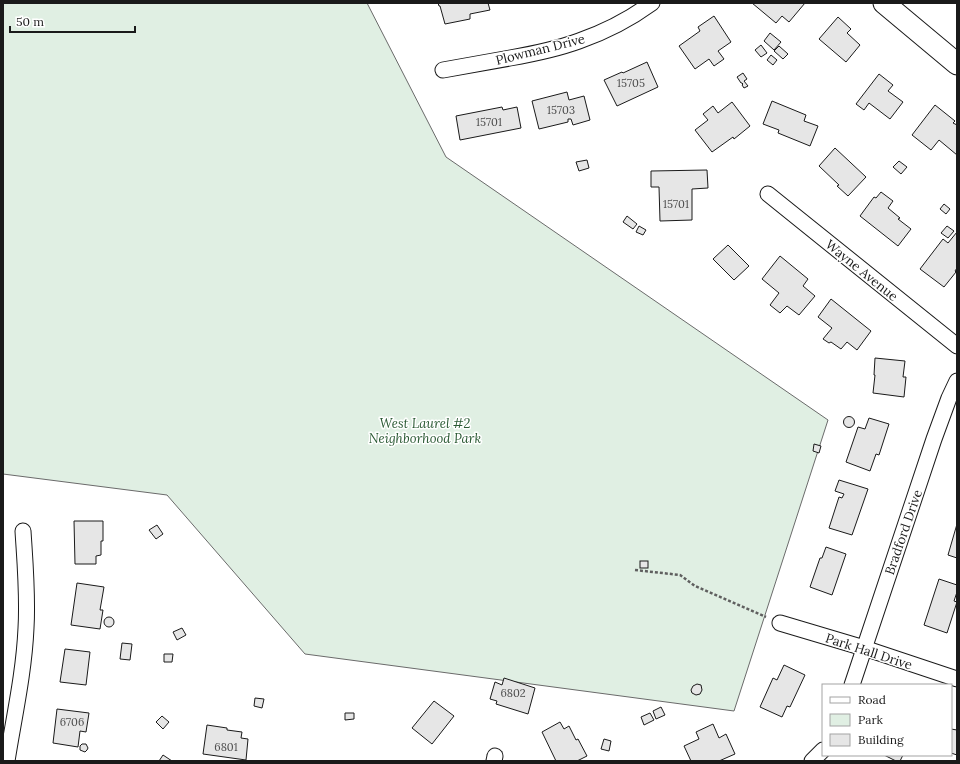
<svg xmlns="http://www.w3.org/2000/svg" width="960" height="764" font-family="Lora,serif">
<rect width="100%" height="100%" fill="#fff"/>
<!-- green -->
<path fill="#e0efe3" stroke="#6a6a6a" d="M3,3h364l79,154 382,263 -94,291 -429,-57 -138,-159 -164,-21z"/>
<!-- building -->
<g fill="#e6e6e6" stroke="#1a1a1a">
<path d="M438,3h50l2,7 -20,4v5l-25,5 -5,-18h-1z"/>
<path d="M752,3h53l-16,19 -7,-6 -6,7z"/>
<path d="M714,16l17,26 -13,9 6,8 -10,7 -5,-7 -14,10 -16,-23 21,-15 -2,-4z"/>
<path d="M838,17l13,12 -4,4 13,12 -14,17 -27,-23z"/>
<path d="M770,33l11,9 -7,8 -10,-9z"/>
<path d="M761,45l6,8 -6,4 -6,-7z"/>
<path d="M779,46l9,8 -5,5 -9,-8z"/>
<path d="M771,55l6,5 -4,5 -6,-5z"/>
<path d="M647,62l11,25 -41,19 -13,-26 18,-8 1,1z"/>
<path d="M743,73l4,6 -3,2 4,5 -4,2 -2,-3 1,-1 -1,-1h-1l-4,-6z"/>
<path d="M879,74l14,11 -5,6 15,11 -13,17 -21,-16 -5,7 -8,-6z"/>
<path d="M567,92l2,8 15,-4 6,24 -17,5 -2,-6h-3v3l-29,7 -7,-28z"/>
<path d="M772,101l34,14 -2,6 14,5 -8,20 -32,-13 1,-3 -16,-6z"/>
<path d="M732,102l18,24 -16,13 -1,-2 -21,15 -17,-22 13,-10 -5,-6 10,-8 5,7z"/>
<path d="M935,105l20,16 -2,2 4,2v30l-18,-15 -8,10 -19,-15z"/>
<path d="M502,107l1,3 14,-3 4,21 -61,12 -4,-24z"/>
<path d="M835,148l31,29 -18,19 -11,-10 2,-1 -20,-19z"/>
<path d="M587,160l2,8 -10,3 -3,-9z"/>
<path d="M899,161l8,6 -6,7 -8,-7z"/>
<path d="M707,170l1,18 -16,1v31l-32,1 -1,-34h-8v-16z"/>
<path d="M881,192l12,9 -5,7 12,10 -2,1 13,10 -13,17 -38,-30 14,-19 2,1z"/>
<path d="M944,204l6,5 -4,5 -6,-5z"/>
<path d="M627,216l10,8 -4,5 -10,-7z"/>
<path d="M639,226l7,4 -3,5 -7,-3z"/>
<path d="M947,226l7,5 -6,7 -7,-5z"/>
<path d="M957,232v36l-2,3 1,1 -12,15 -24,-18 23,-30 5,4z"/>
<path d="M728,245l21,21 -15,14 -21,-21z"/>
<path d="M780,256l28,23 -5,7 12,10 -16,19 -12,-9 -7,7 -10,-8 9,-12 -17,-14z"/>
<path d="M831,299l40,32 -14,19 -10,-8 -6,7 -10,-7 -2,1 -6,-4 9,-11 -14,-11z"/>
<path d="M875,358l30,3 -2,16h3l-2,20 -31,-4 2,-18h-1z"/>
<circle cx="849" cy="422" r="5.5"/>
<path d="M869,418l20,6 -10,31 -3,-1 -6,17 -24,-9 12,-35 7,2z"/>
<path d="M814,444l7,2 -2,7 -6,-2z"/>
<path d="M839,480l29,9 -16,46 -23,-7 10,-31 3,1 2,-4 -9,-3z"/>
<path d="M74,521h29v20h-2v14l-5,1v8h-21z"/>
<path d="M957,524v34l-9,-3z"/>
<path d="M157,525l6,9 -7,5 -7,-9z"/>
<path d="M826,547l20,7 -14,41 -22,-8 10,-29h2z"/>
<rect x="640" y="561" width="8" height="7"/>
<path d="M939,579l18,6v7l-3,9 3,1 -10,31 -23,-8z"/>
<path d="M77,583l27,4 -4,23h3l-3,19 -29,-4z"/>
<circle cx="109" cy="622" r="5"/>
<path d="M182,628l4,7 -9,5 -4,-8z"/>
<path d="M122,643l10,1 -2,16 -10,-1z"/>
<path d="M65,649l25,3 -4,33 -26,-3z"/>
<path d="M164,654h9l-1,8h-8z"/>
<path d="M784,665l21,10 -15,32 -3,-1 -5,11 -22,-10 13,-29 4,2z"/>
<path d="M504,678l31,10 -7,26 -32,-10 1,-3 -7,-2 5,-17 7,3z"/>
<path d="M697,684l4,1 1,5 -2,4 -4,1 -4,-2 -1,-3 2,-4z"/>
<path d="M255,698l9,1 -2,9 -8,-2z"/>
<path d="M434,701l20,15 -22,28 -20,-16z"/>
<path d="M661,707l4,8 -9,4 -3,-8z"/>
<path d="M57,709l32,4 -3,19 -6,-1 -2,16 -25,-4z"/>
<path d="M345,713h9v6l-9,1z"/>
<path d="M650,713l4,7 -10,5 -3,-8z"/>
<path d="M162,716l7,6 -6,7 -7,-7z"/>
<path d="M560,722l4,7 5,-3 7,14 2,-1 9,17 -10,5h-21l-14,-29z"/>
<path d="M713,724l6,14 7,-4 9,20 -16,7h-28l-7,-15 15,-7 -3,-7z"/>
<path d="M207,725l20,3v2l15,2 -1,6 7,1 -2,21 -43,-6z"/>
<path d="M951,729l6,1v25l-6,-2z"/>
<path d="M604,739l7,2 -2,10 -8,-2z"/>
<path d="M82,744h4l2,4 -1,2 -2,2 -5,-2v-4z"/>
<path d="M163,755l9,6h-13z"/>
<path d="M884,755h19l-3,6h-4z"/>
</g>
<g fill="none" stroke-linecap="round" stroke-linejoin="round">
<defs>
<g id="street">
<path d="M443,70c23,-4 45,-8 67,-12 23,-4 47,-9 69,-17 26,-9 51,-22 73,-38"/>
<path d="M768,194l189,152"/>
<path d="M780,623l84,25 93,31"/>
<path d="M852,685l82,-246 15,-41 8,-17"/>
<path d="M7,761c7,-44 17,-88 19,-133 2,-32 -1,-65 -3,-97"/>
<path d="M494,761l1,-5"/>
<path d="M812,761l11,-11"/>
</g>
<path id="secondary" d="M884,3l73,61"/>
</defs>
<!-- street casing -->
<use href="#street" stroke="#1a1a1a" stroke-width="17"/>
<!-- secondary casing -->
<use href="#secondary" stroke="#1a1a1a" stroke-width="23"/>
<!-- path -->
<path stroke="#5f5f5f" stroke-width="2.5" stroke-dasharray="3 2" stroke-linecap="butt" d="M635,570l45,5 15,11 71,31"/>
<!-- street -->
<use href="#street" stroke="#fff" stroke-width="15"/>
<!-- secondary -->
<use href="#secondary" stroke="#fff" stroke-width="21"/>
</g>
<g text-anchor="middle" stroke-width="3" stroke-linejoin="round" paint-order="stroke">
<!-- number labels -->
<g font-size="11" fill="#4d4d4d">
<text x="631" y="87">15705</text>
<text x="561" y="114">15703</text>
<text x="489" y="126">15701</text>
<text x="676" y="208">15701</text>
<text x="513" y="697">6802</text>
<text x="72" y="726">6706</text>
<text x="226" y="751">6801</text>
</g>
<!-- street labels -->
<g font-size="13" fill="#1a1a1a" stroke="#fff">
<text transform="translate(540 49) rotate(-14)" y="5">Plowman Drive</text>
<text transform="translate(862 270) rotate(39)" y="5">Wayne Avenue</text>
<text transform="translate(903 532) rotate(-71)" y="5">Bradford Drive</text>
<text transform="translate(869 651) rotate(18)" y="5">Park Hall Drive</text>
</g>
<!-- park labels -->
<g font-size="13" font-style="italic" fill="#2b5a34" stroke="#fff">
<text x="425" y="428">West Laurel #2<tspan x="425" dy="15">Neighborhood Park</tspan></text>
</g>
</g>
<!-- border -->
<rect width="960" height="764" fill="none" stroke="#1a1a1a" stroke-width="8"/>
<!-- legend -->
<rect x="822" y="684" width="130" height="72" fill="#ffffff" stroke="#a3a3a3"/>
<rect x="830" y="697" width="20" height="6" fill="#ffffff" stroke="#a3a3a3"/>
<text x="858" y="704" font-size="12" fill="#1a1a1a">Road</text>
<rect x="830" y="714" width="20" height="12" fill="#e0efe3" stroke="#a3a3a3"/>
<text x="858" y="724" font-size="12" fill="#1a1a1a">Park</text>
<rect x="830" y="734" width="20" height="12" fill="#e6e6e6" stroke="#a3a3a3"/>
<text x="858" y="744" font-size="12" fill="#1a1a1a">Building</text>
<!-- scale -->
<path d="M10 26v6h125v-6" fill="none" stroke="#1a1a1a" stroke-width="2"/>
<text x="16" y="26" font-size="12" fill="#1a1a1a" stroke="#ffffff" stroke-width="3" paint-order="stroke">50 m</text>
</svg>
